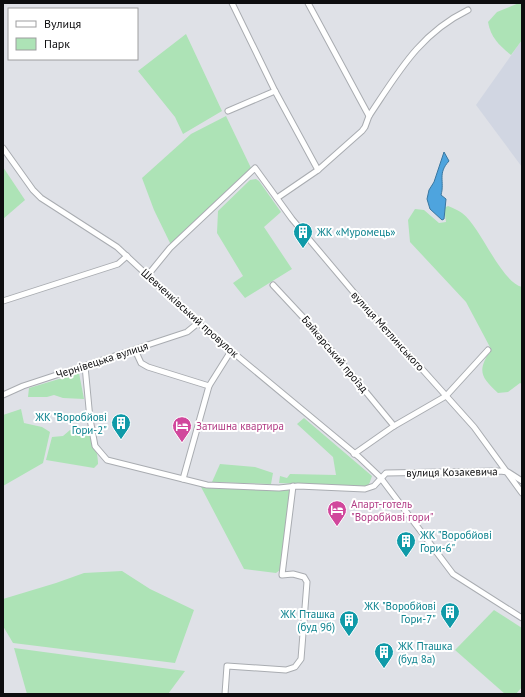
<svg xmlns="http://www.w3.org/2000/svg" width="525" height="697" font-family="'PT Sans',sans-serif">
<rect width="100%" height="100%" fill="#dfe1e7"/>
<!-- built -->
<path fill="#d1d6e2" d="M522,40v127l-46,-62z"/>
<!-- green -->
<g fill="#ade3b6">
<path d="M519,3h3v37l-11,15c-12,-10 -20,-17 -23,-33l9,-10z"/>
<path d="M186,34l36,77 -39,23 -8,-17 -37,-46z"/>
<path d="M226,116l25,52 -80,77 -17,-35 -12,-32 49,-44z"/>
<path d="M3,167l22,33 -22,19z"/>
<path d="M256,179l3,2 22,31 -17,15 28,42 -47,29 -12,-15 10,-7 -26,-43 1,-22 32,-31z"/>
<path d="M448,206c5,2 10,4 14,7 19,14 38,68 60,74v97l-2,-1 -12,9 -10,1c-19,-17 -20,-23 -7,-44l-25,-47 -56,-60 -2,-22 7,-11 9,1 15,13 7,-1 -2,-14z"/>
<path d="M79,373l5,26 -21,-1 -9,-3 -7,2h-19l1,-9z"/>
<path d="M21,409l3,14 18,4 8,5 -7,31 -40,23v-71z"/>
<path d="M304,418l68,58c-3,8 -2,11 -12,11l-81,-4 1,-7 7,2 3,-4 46,1 -3,-18 -36,-33z"/>
<path d="M70,430c4,1 11,0 16,2 8,3 12,23 12,32l-4,4 -48,-8 6,-23 11,-1z"/>
<path d="M220,464l35,3 18,6 -2,11 -59,-2z"/>
<path d="M200,485l7,3 73,2 11,-2 -11,82 -4,3 -32,-4z"/>
<path d="M122,571l28,18 44,21 -19,53 -162,-20 -10,-17v-27l53,-16 28,-10z"/>
<path d="M494,610l28,18v59l-6,7h-11l-50,-44z"/>
<path d="M14,648l171,23 -17,23h-141z"/>
</g>
<!-- water -->
<path fill="#4ea4de" stroke="#3a77a0" d="M444,152l5,9c-12,13 -4,20 -8,34l5,4 -2,20 -2,1 -12,-11 -3,-10 2,-9 5,-8z"/>
<g fill="none" stroke-linecap="round" stroke-linejoin="round">
<defs>
<g id="street">
<path d="M232,3l43,88 43,79"/>
<path d="M308,3l61,113"/>
<path d="M228,111l47,-20"/>
<path d="M3,148l30,42 8,8 76,49 89,83 153,127 21,20 73,97 69,44"/>
<path d="M277,198l41,-28 44,-39 3,-4 4,-11c29,-43 50,-82 99,-106"/>
<path d="M148,275l22,-27 85,-80 37,51 69,82 113,126 48,66"/>
<path d="M273,285l41,44 80,97"/>
<path d="M3,301l115,-37 9,-8"/>
<path d="M135,350l6,13 7,4 61,19"/>
<path d="M85,366l5,53 5,27 12,14 100,25 72,3 19,-2 67,3 9,-3 12,-13 114,-2 8,1 14,9"/>
<path d="M3,395l20,-9 164,-54 11,-9"/>
<path d="M354,454l40,-28 52,-30 42,-46"/>
<path d="M183,479l26,-93 22,-35"/>
<path d="M225,694l2,-28 59,4 9,-3 6,-8 6,-77 -3,-5 -11,-3 -11,1 11,-89"/>
</g>
</defs>
<!-- street casing -->
<use href="#street" stroke="#a9acb1" stroke-width="7"/>
<!-- street -->
<use href="#street" stroke="#fff" stroke-width="5"/>
</g>
<!-- icons -->
<defs>
<symbol id="building-pin" viewBox="-11 -11 22 30"><path d="M0 17L-7.5 6A9.5 9.5 0 1 1 7.5 6Z" fill="#0f9aa8" stroke="#fff"/><path d="M-4-6H4V6H1V3H-1V6H-4ZM-2.5-4.3h1.7v1.8h-1.7ZM.8-4.3h1.7v1.8H.8ZM-2.5-1h1.7V.8h-1.7ZM.8-1h1.7V.8H.8Z" fill="#fff"/></symbol>
<symbol id="hotel-pin" viewBox="-11 -11 22 30"><path d="M0 17L-7.5 6A9.5 9.5 0 1 1 7.5 6Z" fill="#d1479c" stroke="#fff"/><path d="M-6-4.5h1.5V1H6V5H4.5V3h-9V5H-6ZM-4 0a1.8 1.8 0 1 1 3.6 0ZM.5 0V-2.5h3Q6-2.5 6 0Z" fill="#fff"/></symbol>
</defs>
<g fill-rule="evenodd">
<use href="#building-pin" x="292" y="221" width="22" height="30"/>
<use href="#building-pin" x="110" y="412" width="22" height="30"/>
<use href="#hotel-pin" x="171" y="415" width="22" height="30"/>
<use href="#hotel-pin" x="326" y="499" width="22" height="30"/>
<use href="#building-pin" x="395" y="530" width="22" height="30"/>
<use href="#building-pin" x="439" y="601" width="22" height="30"/>
<use href="#building-pin" x="338" y="609" width="22" height="30"/>
<use href="#building-pin" x="373" y="641" width="22" height="30"/>
</g>
<g text-anchor="middle" stroke-width="4" stroke-linejoin="round" paint-order="stroke">
<!-- culture labels -->
<g font-size="11" fill="#0d838f" stroke="#fff" text-anchor="start">
<text x="317" y="236">ЖК «Муромець»</text>
<text x="107" y="421" text-anchor="end">ЖК "Воробйові<tspan x="107" dy="13">Гори-2"</tspan></text>
<text x="420" y="539">ЖК "Воробйові<tspan x="420" dy="13">Гори-6"</tspan></text>
<text x="436" y="610" text-anchor="end">ЖК "Воробйові<tspan x="436" dy="13">Гори-7"</tspan></text>
<text x="335" y="618" text-anchor="end">ЖК Пташка<tspan x="335" dy="13">(буд 9б)</tspan></text>
<text x="398" y="650">ЖК Пташка<tspan x="398" dy="13">(буд 8а)</tspan></text>
</g>
<!-- street labels -->
<g font-size="11" fill="#0d0d0f" stroke="#fff">
<text transform="translate(190 313) rotate(42)" y="4">Шевченківський провулок</text>
<text transform="translate(388 331) rotate(48)" y="4">вулиця Метлинського</text>
<text transform="translate(335 354) rotate(50)" y="4">Байкарський проїзд</text>
<text transform="translate(102 360) rotate(-18)" y="4">Чернівецька вулиця</text>
<text transform="translate(452 472) rotate(-1)" y="4">вулиця Козакевича</text>
</g>
<!-- hotel labels -->
<g font-size="11" fill="#b23c85" stroke="#fff" text-anchor="start">
<text x="196" y="430">Затишна квартира</text>
<text x="351" y="508">Апарт-готель<tspan x="351" dy="13">"Воробйові гори"</tspan></text>
</g>
</g>
<!-- border -->
<rect width="525" height="697" fill="none" stroke="#0d0d0f" stroke-width="8"/>
<!-- legend -->
<rect x="8" y="8" width="130" height="52" fill="#ffffff" stroke="#9e9e9f"/>
<rect x="16" y="21" width="20" height="6" fill="#ffffff" stroke="#9e9e9f"/>
<text x="44" y="28" font-size="12" fill="#0d0d0f">Вулиця</text>
<rect x="16" y="38" width="20" height="12" fill="#ade3b6" stroke="#9e9e9f"/>
<text x="44" y="48" font-size="12" fill="#0d0d0f">Парк</text>
</svg>
